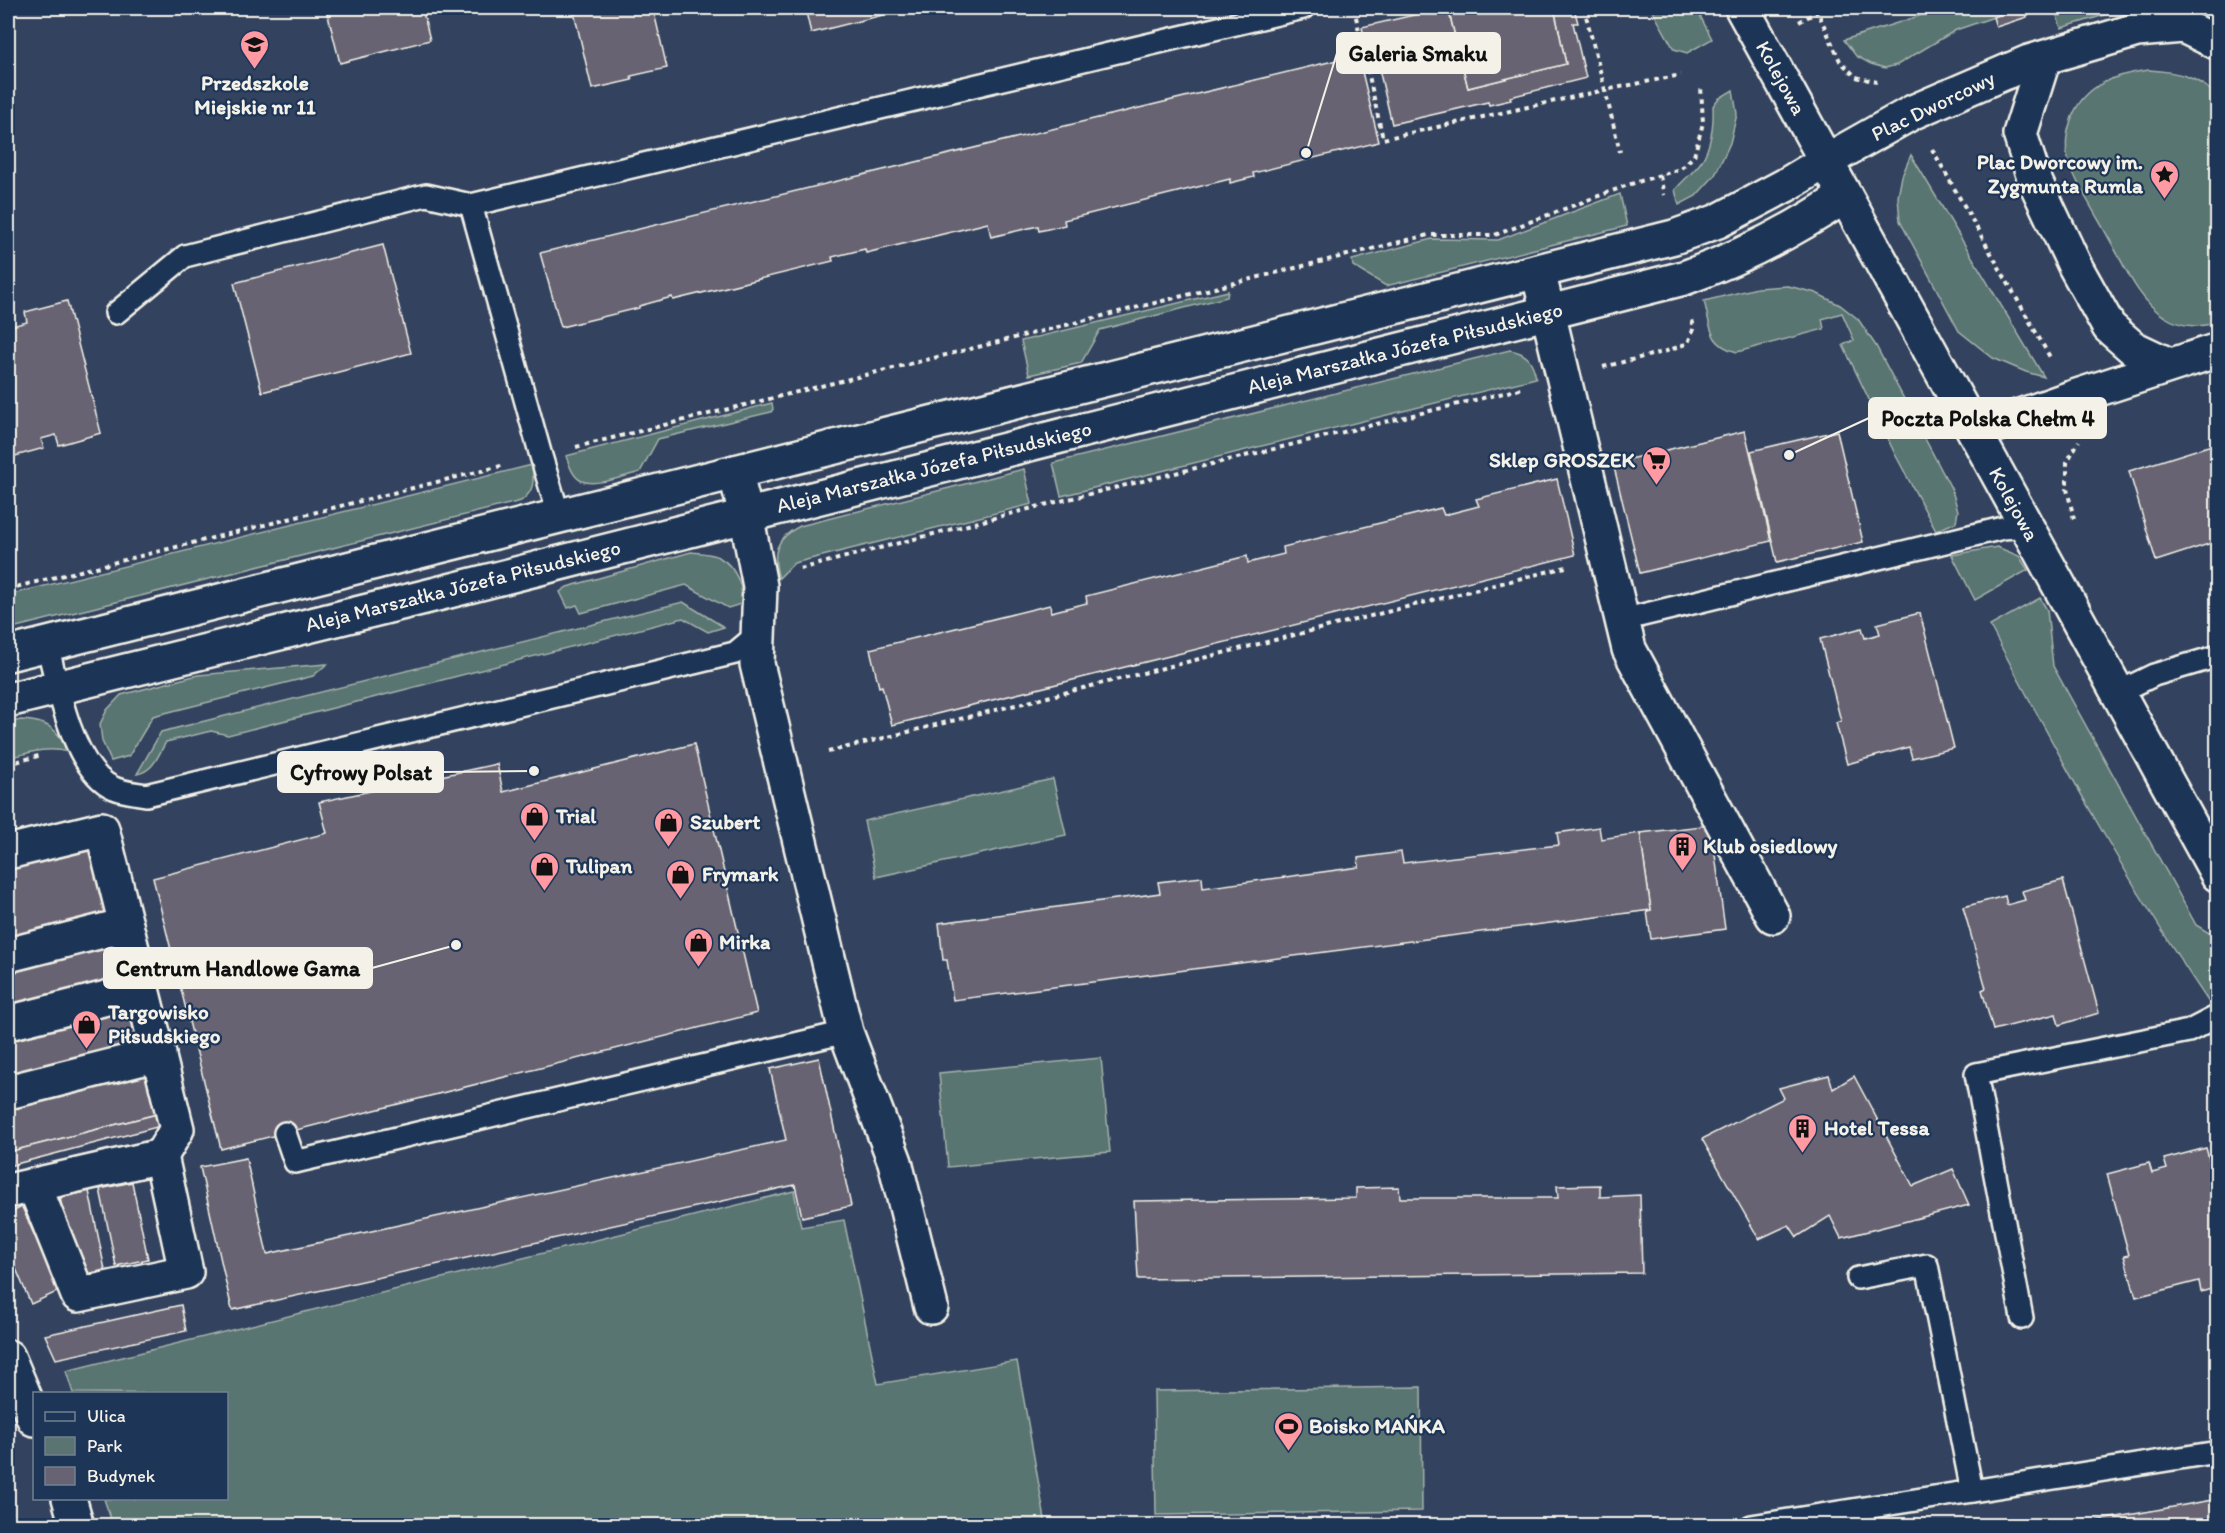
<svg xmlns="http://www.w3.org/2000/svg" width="2225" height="1533" font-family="Itim,sans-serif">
<rect width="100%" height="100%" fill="#33435f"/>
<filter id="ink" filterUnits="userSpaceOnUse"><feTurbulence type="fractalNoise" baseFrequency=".0167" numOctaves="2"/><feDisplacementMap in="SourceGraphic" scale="12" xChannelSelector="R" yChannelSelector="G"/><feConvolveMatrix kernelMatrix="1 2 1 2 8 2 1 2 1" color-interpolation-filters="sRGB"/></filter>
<g filter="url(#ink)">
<!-- green -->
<g fill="#597471" stroke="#a6b2ac" stroke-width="1.5">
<path d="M1651,8h45l16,31 -25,14 -13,-4z"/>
<path d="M1944,8h76l-64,22 -59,35 -12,3 -14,-4 -15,-8 -12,-16z"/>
<path d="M2084,8h44l-67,20 -4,-12z"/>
<path d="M2149,70c30,2 47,6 68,26v226c-16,6 -37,5 -52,-5 -28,-17 -42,-55 -58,-82 -11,-21 -37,-60 -40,-82 -2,-13 1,-24 5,-36 13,-33 45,-43 77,-47z"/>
<path d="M1733,90l4,24 -7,29 -15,32 -19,21 -17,9 -4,-15c8,-10 19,-18 26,-28 10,-15 13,-38 12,-56l5,-7z"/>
<path d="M1911,155l133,222 -18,-5 -33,-14 -34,-27 -59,-110 -2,-24 4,-21z"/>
<path d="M1620,194l7,32 -241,60 -33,-20 -1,-6 80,-21 66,1z"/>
<path d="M1788,286l28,7 24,12 18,14 18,27 76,144 6,21 -2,11 -20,9 -41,-77 -52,-109 11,-5 -12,-27 -20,6 2,10 -87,23c-29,-7 -26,-26 -33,-51l53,-13z"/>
<path d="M1228,291l-1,6 -127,33 -19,33 -52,12 -8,-34z"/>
<path d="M1510,350c17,3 23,11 26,28l-475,118 -8,-33z"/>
<path d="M772,403l1,6 -2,3 -113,27 -18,33c-15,4 -47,16 -60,8 -8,-5 -11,-16 -14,-24z"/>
<path d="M532,465c2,15 3,26 -11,36l-513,128v-34z"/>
<path d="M1024,469l8,35 -238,59 -15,15c-8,-25 -3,-40 21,-52z"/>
<path d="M1997,547l22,9 9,14 -53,30 -23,-45z"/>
<path d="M691,552c10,1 21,1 29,6 15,8 25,31 21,46l-13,4 -42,-23 -105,28 -4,-8 -9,3 -8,-16 7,-5z"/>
<path d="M2040,598l7,12 6,56 143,259 21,13v54l-9,9c-82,-120 -150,-247 -218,-375z"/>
<path d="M683,602l41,25 -16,5 -25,-14 -455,117 -17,-4 -45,11c-8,13 -12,29 -29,32l24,-42z"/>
<path d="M327,664l-14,12 -160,40 -24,40 -18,5 -9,-20 -2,-17 7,-14 14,-15 77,-20z"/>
<path d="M21,720c26,1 37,8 47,32 -22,-6 -40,1 -60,6v-35z"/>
<path d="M1053,779l13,56 -190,42 -12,-56z"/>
<path d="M1101,1058l9,94 -162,15 -9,-94z"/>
<path d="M794,1191l7,36 43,-7 34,164 139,-23 29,164h-933l-9,-26 122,-1v-104l-153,-1 -7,-22z"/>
<path d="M1421,1387l1,124 -266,4 -2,-124z"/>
</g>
<!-- building -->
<g fill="#676372" stroke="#f4f1e8" stroke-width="1.5">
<path d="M326,8h96l8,32 -90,23z"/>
<path d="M573,8h80l14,60 -36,8 1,4 -40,9z"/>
<path d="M805,8h81l1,6 -76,19z"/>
<path d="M1444,8h4l20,80 98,-24 -12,-56h20l4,15h-5l13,55 -76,19 1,3 -22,5 -1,-3 -96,22 -21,-89 -7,2 -2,-10z"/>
<path d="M1448,8h106l12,56 -98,24z"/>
<path d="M2020,8h5l2,9 -31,10 -3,-10z"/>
<path d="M1358,55l21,87 -126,31 1,4 -24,6v-4l-166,41 1,5 -26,6 -1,-5 -47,11 -3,-14 -122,30 -1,-4 -33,8 1,4 -160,39 -1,-3 -33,9v2l-78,19 -21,-74z"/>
<path d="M383,245l28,108 -149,39 -28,-109z"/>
<path d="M67,301l34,132 -42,12 -3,-10 -15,4 3,9 -36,10v-131l19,-5 -2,-10z"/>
<path d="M1745,431l26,110 -131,32 -27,-110z"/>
<path d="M1837,431l26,111 -86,20 -26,-111z"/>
<path d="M2218,443v98l-62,20 -27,-90z"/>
<path d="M1557,479l18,76 -683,170 -10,-39 -3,1 -9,-38 180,-44 1,7 36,-9 -1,-7 161,-40 1,7 36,-9 -1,-7 158,-39 3,7 35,-9 -3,-7z"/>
<path d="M1920,613l34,135 -42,10 -3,-11 -62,17 -11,-41 5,-2 -21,-82 42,-11 3,10 15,-4 -3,-10z"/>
<path d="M694,744l63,269 -536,136 -68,-271 174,-45 -8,-31 178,-38 6,28z"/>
<path d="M1711,825l14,104 -74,10 -4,-28 4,-1 -11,-77z"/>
<path d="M1599,827l2,12 39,-6 11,77 -698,90 -6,-40h-4l-4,-37 221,-30 -2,-11 44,-5 1,11 156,-21 -1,-9 43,-6 2,11 156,-18 -2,-12z"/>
<path d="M99,841l19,76 -110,28v-80z"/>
<path d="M2063,880l36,133 -40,12 -3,-11 -63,16 -11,-40 4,-2 -23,-81 42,-11 2,9 18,-5 -3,-9z"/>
<path d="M124,938l12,45 -128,34v-48z"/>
<path d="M141,1003l11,44 -144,39v-49z"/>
<path d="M819,1058l32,148 -49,11 -7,-32 -563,125 -32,-143 46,-9 21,96 519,-114 -16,-71z"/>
<path d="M157,1067l12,44 -161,41v-47z"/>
<path d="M1829,1075l4,14 21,-13 59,110 40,-17 16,36 -128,33 -11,-22 -33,21 -8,-12 -30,14 -57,-100 82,-41 -5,-10z"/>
<path d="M169,1111l3,12 -160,42 -4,-11v-2z"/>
<path d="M2206,1148l12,42v97l-17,5 -2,-11 -63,16 -12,-41 5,-1 -22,-81 42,-11 3,10 15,-4 -3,-10z"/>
<path d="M132,1182l16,77 -32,7 -16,-77z"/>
<path d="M1600,1185v12l40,-2 2,78 -504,6 -4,-78 222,-3v-10l43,-1 1,11h158l-1,-12z"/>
<path d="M89,1191l16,79 -28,6 -17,-78z"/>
<path d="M22,1207l37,84 -28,13 -23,-54v-36z"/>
<path d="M181,1305l5,26 -130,28 -11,-24z"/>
<path d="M2218,1499v27h-151z"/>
</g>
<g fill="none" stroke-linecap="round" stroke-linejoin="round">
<defs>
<g id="lane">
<path d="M116,313l69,-57 241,-61 45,10"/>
<path d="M559,516l-18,-60 -70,-251 832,-197"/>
<path d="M1622,620l381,-92 23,-2"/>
<path d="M47,644c10,39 26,127 67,144 9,4 21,5 32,7l589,-142 24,-20"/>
<path d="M2117,693l37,-18 64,-19"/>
<path d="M285,1133l10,29 551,-130"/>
<path d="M1858,1278l69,-13 45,226"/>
<path d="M2022,1318l-46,-244 213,-43 29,-15"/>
<path d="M1751,1526l467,-74"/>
</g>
<g id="street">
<path d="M2044,58l-24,76 15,47 40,85 34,61 24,21 36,17"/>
<path d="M1826,161l87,-49 116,-50 108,-32 46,-4 35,17"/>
<path d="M1538,271l91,378 144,267"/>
<path d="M1975,432l96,-34 147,-48"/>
<path d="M735,472l11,42 14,72 -3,78 89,368 49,130 36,145"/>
<path d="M8,852l94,-23 75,300 -16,27"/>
<path d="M8,955l118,-30"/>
<path d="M8,1023l134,-34"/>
<path d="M8,1092l151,-38"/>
<path d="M8,1191l153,-35 25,116 -108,23 -44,-110"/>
<path d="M8,1357l26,62"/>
<path d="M69,1498l8,28"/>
</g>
<g id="secondary">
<path d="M1742,8l476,867"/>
<path d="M8,654l1666,-417 44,-16 68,-36 40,-24"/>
<path d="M8,700l437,-108 1239,-314c59,-21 109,-47 161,-82"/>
</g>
</defs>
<!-- lane casing -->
<use href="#lane" stroke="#f4f1e8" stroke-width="26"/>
<!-- street casing -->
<use href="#street" stroke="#f4f1e8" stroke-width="38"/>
<!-- secondary casing -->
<use href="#secondary" stroke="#f4f1e8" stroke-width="38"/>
<!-- path -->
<g stroke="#f4f1e8" stroke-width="4" stroke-dasharray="4.5 4.5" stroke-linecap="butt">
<path d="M1354,8l29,131 222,-49 15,62"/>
<path d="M1584,8l21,82 76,-15"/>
<path d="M1816,8l24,53 16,16 21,5"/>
<path d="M1799,22l25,-14"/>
<path d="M1932,149l119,210"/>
<path d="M1660,176l4,19"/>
<path d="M1603,367l64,-16 21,-8 6,-16 -2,-7"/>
<path d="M576,447l852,-212h67l133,-50 52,-16 14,-13 9,-33 -2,-37"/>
<path d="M2074,519l-7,-30v-27l12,-21"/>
<path d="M800,569l240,-63 484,-118"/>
<path d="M8,589l497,-124"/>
<path d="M828,752l738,-185"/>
<path d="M8,764l34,-9"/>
</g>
<!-- lane -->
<use href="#lane" stroke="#1d3557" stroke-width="21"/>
<!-- street -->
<use href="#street" stroke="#1d3557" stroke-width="33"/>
<!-- secondary -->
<use href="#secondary" stroke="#1d3557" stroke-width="33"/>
</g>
</g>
<!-- icons -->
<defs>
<symbol id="school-pin" viewBox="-11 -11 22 30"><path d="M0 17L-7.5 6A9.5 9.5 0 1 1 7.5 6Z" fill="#ff9aa2" stroke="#1d3557"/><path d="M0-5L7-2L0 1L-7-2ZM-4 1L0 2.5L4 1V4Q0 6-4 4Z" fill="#111"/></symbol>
<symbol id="sight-pin" viewBox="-11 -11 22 30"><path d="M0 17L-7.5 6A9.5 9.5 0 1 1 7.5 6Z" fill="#ff9aa2" stroke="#1d3557"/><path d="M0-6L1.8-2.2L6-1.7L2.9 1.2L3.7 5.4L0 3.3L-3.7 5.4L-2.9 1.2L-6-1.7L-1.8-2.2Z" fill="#111"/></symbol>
<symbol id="supermarket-pin" viewBox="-11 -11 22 30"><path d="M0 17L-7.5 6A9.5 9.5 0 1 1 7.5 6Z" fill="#ff9aa2" stroke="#1d3557"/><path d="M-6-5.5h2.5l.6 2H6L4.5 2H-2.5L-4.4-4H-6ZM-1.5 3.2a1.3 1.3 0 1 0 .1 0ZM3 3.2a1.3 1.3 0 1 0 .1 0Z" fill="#111"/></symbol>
<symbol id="shop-pin" viewBox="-11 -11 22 30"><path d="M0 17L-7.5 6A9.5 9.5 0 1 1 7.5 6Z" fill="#ff9aa2" stroke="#1d3557"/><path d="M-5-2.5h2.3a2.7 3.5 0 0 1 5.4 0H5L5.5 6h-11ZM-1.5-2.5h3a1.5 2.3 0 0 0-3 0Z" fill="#111"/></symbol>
<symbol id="building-pin" viewBox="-11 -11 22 30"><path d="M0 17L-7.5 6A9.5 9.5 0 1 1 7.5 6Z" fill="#ff9aa2" stroke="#1d3557"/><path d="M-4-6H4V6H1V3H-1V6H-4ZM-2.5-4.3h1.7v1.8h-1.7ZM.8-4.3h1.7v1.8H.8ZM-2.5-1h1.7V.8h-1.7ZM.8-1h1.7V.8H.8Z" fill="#111"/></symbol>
<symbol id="stadium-pin" viewBox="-11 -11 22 30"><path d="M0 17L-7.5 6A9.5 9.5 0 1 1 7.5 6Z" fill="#ff9aa2" stroke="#1d3557"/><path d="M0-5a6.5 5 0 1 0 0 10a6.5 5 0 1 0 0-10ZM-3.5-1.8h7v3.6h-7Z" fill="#111"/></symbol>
</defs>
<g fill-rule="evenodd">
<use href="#school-pin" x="238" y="28" width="33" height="45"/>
<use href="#sight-pin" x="2148" y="158" width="33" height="45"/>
<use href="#supermarket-pin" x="1640" y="444" width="33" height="45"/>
<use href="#shop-pin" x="518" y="800" width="33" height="45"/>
<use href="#shop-pin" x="652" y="806" width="33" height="45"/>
<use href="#building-pin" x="1666" y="830" width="33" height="45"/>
<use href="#shop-pin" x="528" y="850" width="33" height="45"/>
<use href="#shop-pin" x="664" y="858" width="33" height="45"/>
<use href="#shop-pin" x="682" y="926" width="33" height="45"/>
<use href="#shop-pin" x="70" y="1008" width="33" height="45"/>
<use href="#building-pin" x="1786" y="1112" width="33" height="45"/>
<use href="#stadium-pin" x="1272" y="1410" width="33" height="45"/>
</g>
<g text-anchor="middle" stroke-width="4.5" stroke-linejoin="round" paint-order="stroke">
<!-- street labels -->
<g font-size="21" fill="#f4f1e8" stroke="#1d3557">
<text transform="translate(1781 78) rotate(61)" y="7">Kolejowa</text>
<text transform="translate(1933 106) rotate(-26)" y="7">Plac Dworcowy</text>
<text transform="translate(1405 348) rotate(-14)" y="7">Aleja Marszałka Józefa Piłsudskiego</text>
<text transform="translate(934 467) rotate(-14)" y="7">Aleja Marszałka Józefa Piłsudskiego</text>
<text transform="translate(2014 504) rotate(61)" y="7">Kolejowa</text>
<text transform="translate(463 586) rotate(-14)" y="7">Aleja Marszałka Józefa Piłsudskiego</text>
</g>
<!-- poi labels -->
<g font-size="21" font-weight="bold" fill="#f4f1e8" stroke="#1d3557" text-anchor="start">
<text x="255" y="90" text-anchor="middle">Przedszkole<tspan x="255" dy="24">Miejskie nr 11</tspan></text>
<text x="2143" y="169" text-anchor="end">Plac Dworcowy im.<tspan x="2143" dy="24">Zygmunta Rumla</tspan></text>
<text x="1635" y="467" text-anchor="end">Sklep GROSZEK</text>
<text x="556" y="823">Trial</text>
<text x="690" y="829">Szubert</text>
<text x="1703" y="853">Klub osiedlowy</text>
<text x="566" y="873">Tulipan</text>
<text x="702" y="881">Frymark</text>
<text x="719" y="949">Mirka</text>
<text x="108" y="1019">Targowisko<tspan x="108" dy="24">Piłsudskiego</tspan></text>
<text x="1824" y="1135">Hotel Tessa</text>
<text x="1309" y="1433">Boisko MAŃKA</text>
</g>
</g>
<!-- callouts -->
<path fill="none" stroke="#f4f1e8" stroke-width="2" d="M1306 153L1337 53M1789 455L1869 418M534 771L443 772M456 945L372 968"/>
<g fill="#f4f1e8" stroke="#1d3557" stroke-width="2">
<circle cx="1306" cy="153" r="6"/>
<circle cx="1789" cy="455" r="6"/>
<circle cx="534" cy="771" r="6"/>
<circle cx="456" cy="945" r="6"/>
</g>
<g fill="#f4f1e8" stroke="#f4f1e8" stroke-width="2">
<rect x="1337" y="33" width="163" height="40" rx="6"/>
<rect x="1869" y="398" width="237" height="40" rx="6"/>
<rect x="278" y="752" width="165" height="40" rx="6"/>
<rect x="104" y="948" width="268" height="40" rx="6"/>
</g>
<g font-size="22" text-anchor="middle" font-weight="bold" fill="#111">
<text x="1418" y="61">Galeria Smaku</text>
<text x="1988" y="426">Poczta Polska Chełm 4</text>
<text x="361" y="780">Cyfrowy Polsat</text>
<text x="238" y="976">Centrum Handlowe Gama</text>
</g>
<!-- margin -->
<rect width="2225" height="1533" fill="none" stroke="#1d3557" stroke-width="30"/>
<rect x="15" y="15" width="2195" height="1503" fill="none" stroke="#f4f1e8" stroke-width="2" filter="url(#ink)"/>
<!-- legend -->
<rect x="33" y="1392" width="195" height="108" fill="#1d3557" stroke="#738091" stroke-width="1.5"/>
<rect x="45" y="1412" width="30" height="9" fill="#1d3557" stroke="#738091" stroke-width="1.5"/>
<text x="87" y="1422" font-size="18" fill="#f4f1e8">Ulica</text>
<rect x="45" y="1437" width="30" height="18" fill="#597471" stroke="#738091" stroke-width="1.5"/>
<text x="87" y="1452" font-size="18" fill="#f4f1e8">Park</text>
<rect x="45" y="1467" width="30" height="18" fill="#676372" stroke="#738091" stroke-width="1.5"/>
<text x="87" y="1482" font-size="18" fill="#f4f1e8">Budynek</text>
</svg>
